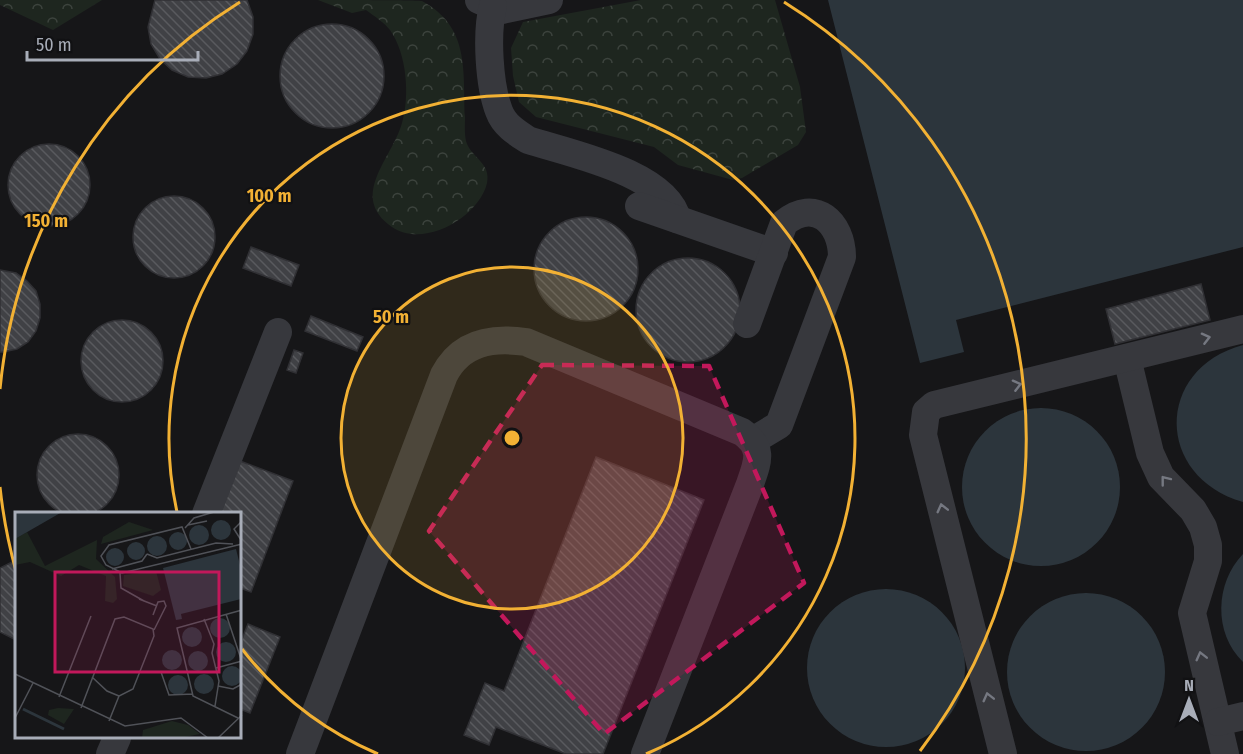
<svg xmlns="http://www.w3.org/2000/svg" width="1243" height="754" font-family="'Fira Sans Condensed',sans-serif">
<defs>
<pattern id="forest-crowns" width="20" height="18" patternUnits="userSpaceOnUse" patternTransform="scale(1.5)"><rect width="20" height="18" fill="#1e261f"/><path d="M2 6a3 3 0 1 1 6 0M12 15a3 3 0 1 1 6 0" fill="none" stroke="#3c433d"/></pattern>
<pattern id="building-back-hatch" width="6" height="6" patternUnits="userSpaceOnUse" patternTransform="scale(1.5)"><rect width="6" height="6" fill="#404145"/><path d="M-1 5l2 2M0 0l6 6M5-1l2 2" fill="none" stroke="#595a5e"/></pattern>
</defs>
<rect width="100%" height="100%" fill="#161618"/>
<!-- forest -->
<g fill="url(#forest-crowns)">
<path d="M0,0h102l-49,30 -53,-25z"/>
<path d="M318,0c18,0 93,0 104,1 48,26 41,69 43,116 0,7 -1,20 2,27 6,14 24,20 20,39 -8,34 -63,66 -95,44 -44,-31 0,-68 10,-104 8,-27 5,-69 -12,-93 -5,-7 -16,-14 -24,-20l-14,3z"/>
<path d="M641,0h134l25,87 6,45 -8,13 -56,33 -9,2 -55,-15 -24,-18 -118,-30 -17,-15 -6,-26 -2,-28 12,-26z"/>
</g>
<!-- water -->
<g fill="#2c353c">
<path d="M828,0h415v247l-287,73 8,32 -44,11z"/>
<path d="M1243,345v157c-88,-25 -89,-133 0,-157z"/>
<circle cx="1041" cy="487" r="79"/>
<path d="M1243,554v108c-30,-29 -28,-79 0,-108z"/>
<circle cx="886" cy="668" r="79"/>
<circle cx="1086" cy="672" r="79"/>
</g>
<!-- building -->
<g fill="url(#building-back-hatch)" stroke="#303034" stroke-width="1.5">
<path d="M155,0h92l6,17v17l-6,17 -10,13 -15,10 -16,4 -18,-1 -16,-7 -12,-11 -9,-15 -3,-17z"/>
<circle cx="332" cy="76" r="52"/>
<circle cx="49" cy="185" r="41"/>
<circle cx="174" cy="237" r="41"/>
<circle cx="586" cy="269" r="52"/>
<path d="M251,247l48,18 -8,21 -48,-18z"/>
<circle cx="688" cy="310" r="52"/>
<path d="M0,270l16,3 11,8 9,10 4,13v14l-4,13 -8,11 -11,7 -14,3h-3z"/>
<path d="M1201,284l9,36 -95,24 -9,-35z"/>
<path d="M311,316l52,21 -6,14 -52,-20z"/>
<circle cx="122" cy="361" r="41"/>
<path d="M294,350l9,3 -7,20 -9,-3z"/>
<circle cx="78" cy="475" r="41"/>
<path d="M596,457l108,43 -101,254h-37l-70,-27 -7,18 -25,-10 21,-52 19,8z"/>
<path d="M240,461l53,20 -42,111 -11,-4v-74h-20z"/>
<path d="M16,560v80l-16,-8v-64z"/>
<path d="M248,624l32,13 -30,76 -10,-4v-65z"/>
</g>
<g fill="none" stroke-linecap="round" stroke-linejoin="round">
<!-- minor -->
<g stroke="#37383d" stroke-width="28">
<path d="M479,0l23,10 47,-10"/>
<path d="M493,6c-7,27 -4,79 6,105 5,14 18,22 29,29 40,13 139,33 149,79"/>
<path d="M639,206l135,47"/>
<path d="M747,324l37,-101c31,-26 58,0 58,34l-63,168 -25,15"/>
<path d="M1127,358l23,95 11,24 32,33 10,17 5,18v16l-16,52 33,141"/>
<path d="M206,514l72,-182"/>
<path d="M1218,722l25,-6"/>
<path d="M110,754l7,-16"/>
<path d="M300,754l144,-379c17,-33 48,-38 82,-33l216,90c22,16 16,29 8,52l-105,270"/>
<path d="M1003,754l-80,-319 3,-23 8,-7 309,-76"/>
</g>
</g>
<!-- one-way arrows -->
<defs><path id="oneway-chevron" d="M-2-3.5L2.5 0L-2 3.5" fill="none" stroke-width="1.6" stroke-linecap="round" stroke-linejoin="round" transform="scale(1.5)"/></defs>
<g stroke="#757881">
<use href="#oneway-chevron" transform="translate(1206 338) rotate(-14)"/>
<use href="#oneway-chevron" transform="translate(1017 385) rotate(-14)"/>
<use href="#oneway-chevron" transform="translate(1165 480) rotate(-128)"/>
<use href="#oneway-chevron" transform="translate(942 508) rotate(-104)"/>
<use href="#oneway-chevron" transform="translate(1201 656) rotate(-104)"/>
<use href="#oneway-chevron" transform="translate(988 697) rotate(-104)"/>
</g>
<!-- marked area -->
<path fill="#c2185b" fill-opacity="0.2" stroke="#c2185b" stroke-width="4.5" stroke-dasharray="12 8" stroke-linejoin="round" d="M542,365l167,1 95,217 -200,151 -175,-203z"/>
<!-- distance rings -->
<circle cx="512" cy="438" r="171" fill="#f2b134" fill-opacity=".12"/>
<g fill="none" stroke="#f2b134" stroke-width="3">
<circle cx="512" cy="438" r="171"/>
<path d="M378 754A343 343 0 0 1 242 649M177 512A343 343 0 1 1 646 754"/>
<path d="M16 571A514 514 0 0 1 0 487M0 389A514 514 0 0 1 240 2M784 2A514 514 0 0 1 920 751"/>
</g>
<!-- overview -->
<g transform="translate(15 512)">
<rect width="226" height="226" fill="#161618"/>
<path d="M114,10l24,8 -52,14 2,-7zM12,20l18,34 52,-26 -1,19 19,18 2,22 -4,4 -8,-2 1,-25 -27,-11 -18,11 -31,-14 -15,3v-26zM141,59l5,19 -8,6 -30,-10 1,-11zM43,196l16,1 -10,15 -16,-9 1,-5zM157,209l16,4 12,9 -20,4h-38l1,-8z" fill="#1e261f"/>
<path d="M0,0h47l-47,27zM196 18a10 10 0 1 1 20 0a10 10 0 1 1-20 0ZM174 23a10 10 0 1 1 20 0a10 10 0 1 1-20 0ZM154 29a9 9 0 1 1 18 0a9 9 0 1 1-18 0ZM132 34a10 10 0 1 1 20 0a10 10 0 1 1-20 0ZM112 39a9 9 0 1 1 18 0a9 9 0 1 1-18 0ZM91 45a9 9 0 1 1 18 0a9 9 0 1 1-18 0ZM221,37l5,20v30l-60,15 1,5 -6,1 -13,-52zM195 116a10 10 0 1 1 20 0a10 10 0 1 1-20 0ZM167 125a10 10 0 1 1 20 0a10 10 0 1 1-20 0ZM201 140a10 10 0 1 1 20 0a10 10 0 1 1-20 0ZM147 148a10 10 0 1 1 20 0a10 10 0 1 1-20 0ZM173 149a10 10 0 1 1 20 0a10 10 0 1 1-20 0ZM207 164a10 10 0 1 1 20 0a10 10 0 1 1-20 0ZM179 172a10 10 0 1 1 20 0a10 10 0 1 1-20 0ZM153 173a10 10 0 1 1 20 0a10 10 0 1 1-20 0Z" fill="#2c353c"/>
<path fill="none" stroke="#2c353c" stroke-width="3" d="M8,197l41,20"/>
<path fill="none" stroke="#505258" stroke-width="1.5" d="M173,13l19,-4M170,16l9,-10 20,-6M226,28l-7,-11 8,-8M176,37l-9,-22 -73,18 -8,11 5,9 16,8 120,-29M132,42l10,4 59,-15 17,1M97,57l30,-8 5,-7M105,61l1,15 23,13M124,87l18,7M211,102l16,48M138,103l5,-13 6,-1 2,5 -12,24M189,107l10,25 -2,9 7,28 -4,25M201,156l26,-7M146,160l8,23 24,-1M0,162l110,52 56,-8 27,20M77,165l15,14 12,5M203,174l15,3 9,-5M44,185l32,-81M66,196l34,-89 9,-2 29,12 1,7 -21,53 -14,7 -10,25M0,206l18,-35M223,206l-45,-22 -16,-68 65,-18M203,226l24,-23"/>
<path fill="#c2185b" fill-opacity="0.15" stroke="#c2185b" stroke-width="3" d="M40,60h164v100h-164z"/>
<rect width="226" height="226" fill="none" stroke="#a8adb8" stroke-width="3"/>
</g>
<circle cx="512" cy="438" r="9" fill="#f2b134" stroke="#111113" stroke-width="3"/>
<g font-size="18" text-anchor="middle" font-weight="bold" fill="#f2b134" stroke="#111113" stroke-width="4.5" stroke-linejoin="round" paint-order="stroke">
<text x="269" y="202">100 m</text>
<text x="46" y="227">150 m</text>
<text x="391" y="323">50 m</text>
</g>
<!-- north arrow -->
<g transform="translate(1189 700)" stroke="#111113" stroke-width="4.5" paint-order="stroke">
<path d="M0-4.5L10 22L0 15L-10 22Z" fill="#a8adb8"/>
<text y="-9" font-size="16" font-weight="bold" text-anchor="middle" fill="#a8adb8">N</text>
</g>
<!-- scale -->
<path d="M27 51v9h171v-9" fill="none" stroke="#a8adb8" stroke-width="3"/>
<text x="36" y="51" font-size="18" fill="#a8adb8" stroke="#111113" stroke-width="4.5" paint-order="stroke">50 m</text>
</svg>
